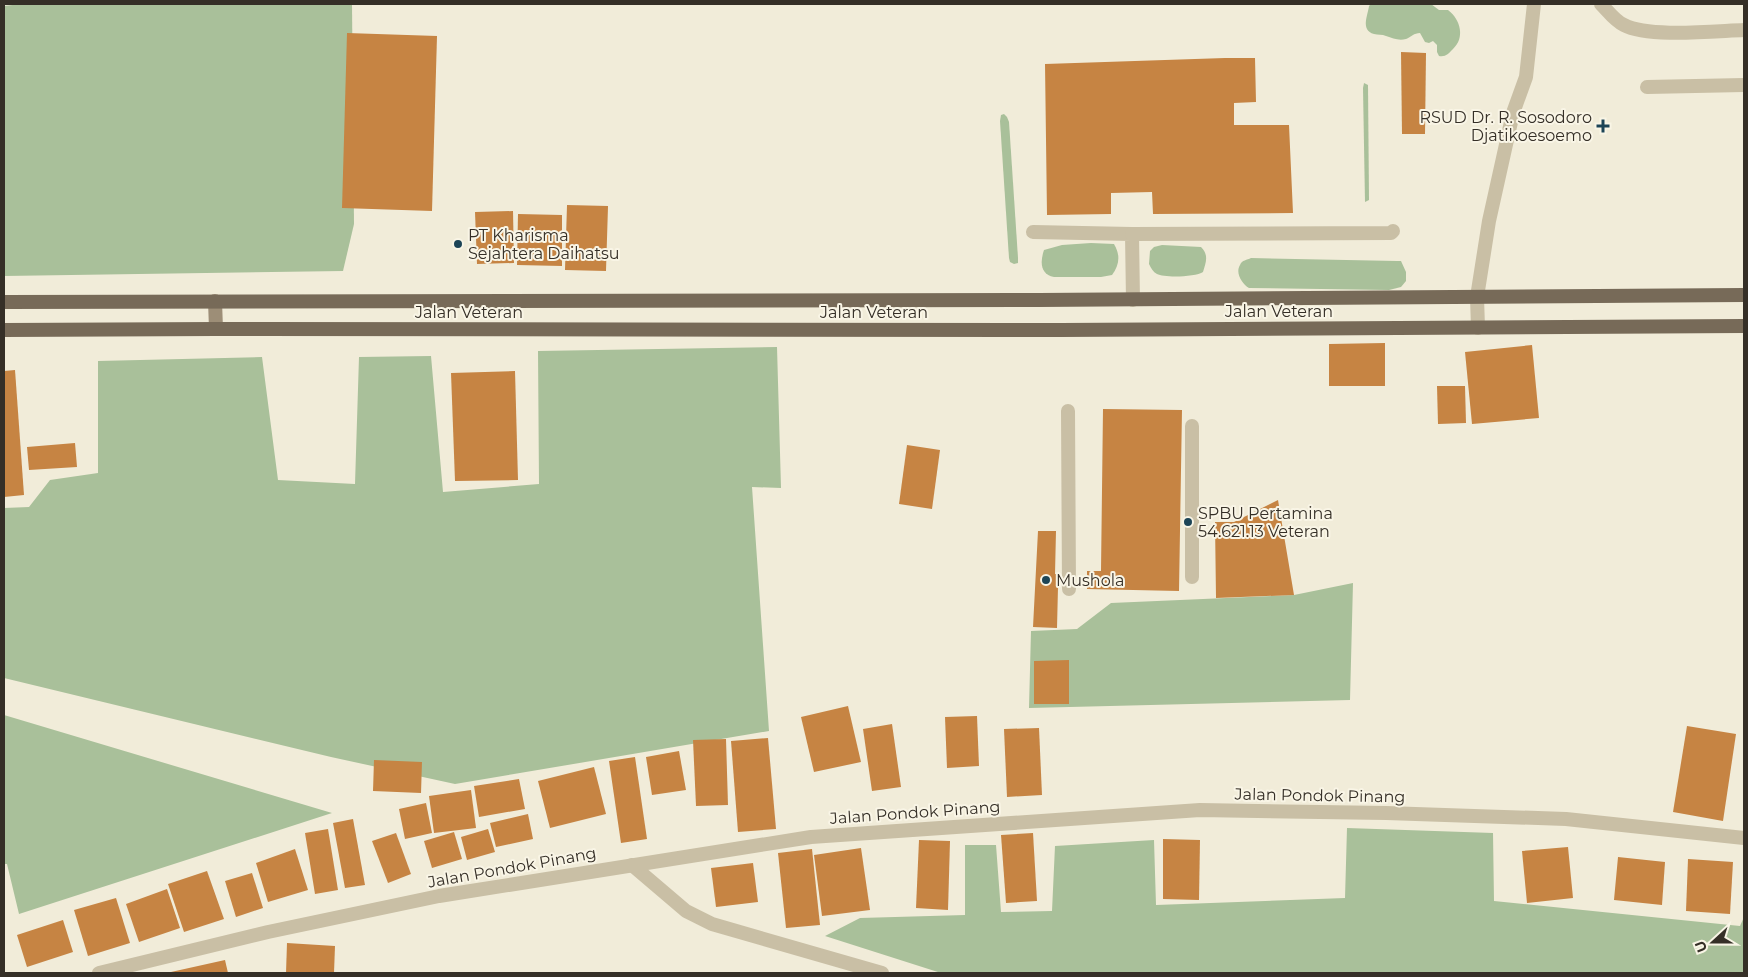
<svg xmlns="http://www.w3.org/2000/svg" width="1748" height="977" font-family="Montserrat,sans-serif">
<rect width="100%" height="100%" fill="#f1ecd9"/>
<!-- green -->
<g fill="#a9c09a">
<path d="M21,4h331l2,220 -11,47 -339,5v-270z"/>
<path d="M1371,4h60l8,6h9c13,10 17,28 5,39 -5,5 -7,8 -14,7l-2,-4v-7l-4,-4 -4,2 -4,-1 -5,-9c-6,0 -9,4 -14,6 -8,2 -13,-1 -20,-3 -4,-2 -8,-1 -12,-2 -14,-4 -6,-19 -5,-28z"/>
<path d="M1364,83l4,2 1,115 -4,2 -2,-114z"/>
<path d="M1004,114l3,3 2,5 9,136v5l-4,1 -4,-2 -1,-4 -9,-137 1,-6z"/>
<path d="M1091,243l23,1c7,12 5,21 -2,31l-11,2h-47c-14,-3 -14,-15 -10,-27l18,-5z"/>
<path d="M1162,245l39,2c8,8 5,15 2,25 -7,5 -39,6 -46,2 -4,-2 -6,-6 -8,-10l1,-13 4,-4z"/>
<path d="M1251,258l146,3h4l5,11v9l-5,6 -12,3 -140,-2c-7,-4 -14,-15 -9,-23 2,-5 7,-5 11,-7z"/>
<path d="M777,347l4,141 -29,-1 17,244 -314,53 -124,-27 -327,-79v-170l25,-1 21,-27 48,-7v-112l164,-4 16,123 77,4 4,-127 72,-1 12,136 96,-8 -1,-133z"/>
<path d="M1353,583l-3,117 -321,8 2,-77 46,-2 34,-26 183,-8z"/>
<path d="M4,715l328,98 -313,101 -12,-50h-3z"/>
<path d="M1347,828l146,5 1,68 246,25 4,-9v56h-803l-116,-37 35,-18 105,-3v-70h31l5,67 51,-1 3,-65 99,-6 2,65 189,-7z"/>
</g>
<!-- building -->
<g fill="#c68443">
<path d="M347,33l90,3 -5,175 -90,-3z"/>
<path d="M1401,52l25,1 -1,81h-23z"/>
<path d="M1225,58h30l1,44 -22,1v22h55l4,88 -140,1 -1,-22 -41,1v21l-64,1 -2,-151z"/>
<path d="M567,205l41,1 -2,65 -41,-1z"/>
<path d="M513,211l1,52 -37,1 -2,-52z"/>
<path d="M518,214l44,1v51l-45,-1z"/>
<path d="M1385,343v43h-56v-42z"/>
<path d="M1532,345l7,73 -67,6 -7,-72z"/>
<path d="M15,370l9,125 -20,2v-126z"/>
<path d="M515,371l3,109 -63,1 -4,-108z"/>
<path d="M1437,386h28l1,37 -28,1z"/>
<path d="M1103,409l79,1 -3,181 -92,-2v-18h14z"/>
<path d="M75,443l2,24 -48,3 -2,-23z"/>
<path d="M907,445l33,5 -8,59 -33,-5z"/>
<path d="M1278,500l16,95 -78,3 -1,-76h19z"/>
<path d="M1038,531h18l-1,43h1v13h2l-1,41 -24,-1z"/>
<path d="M1069,660v44h-35v-43z"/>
<path d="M848,706l13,56 -47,10 -13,-55z"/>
<path d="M977,716l2,50 -32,2 -2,-51z"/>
<path d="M892,724l9,63 -29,4 -9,-62z"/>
<path d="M1687,726l49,8 -13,87 -50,-9z"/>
<path d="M1039,728l3,67 -35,2 -3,-68z"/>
<path d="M768,738l8,91 -38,3 -7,-91z"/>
<path d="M726,739l2,66 -32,1 -3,-66z"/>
<path d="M679,751l7,39 -34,5 -6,-38z"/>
<path d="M635,757l12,82 -26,4 -12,-82z"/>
<path d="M374,760l48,2 -1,31 -48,-2z"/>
<path d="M594,767l12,47 -56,14 -12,-47z"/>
<path d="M519,779l6,30 -46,8 -5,-31z"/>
<path d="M471,790l5,38 -42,5 -5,-37z"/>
<path d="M426,803l6,30 -27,6 -6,-30z"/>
<path d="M528,814l5,25 -37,8 -6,-24z"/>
<path d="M353,819l12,66 -20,3 -12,-65z"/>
<path d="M328,829l10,61 -23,4 -10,-61z"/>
<path d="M488,829l7,23 -28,8 -6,-23z"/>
<path d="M454,832l8,27 -30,9 -8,-27z"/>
<path d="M396,833l15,41 -23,9 -16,-42z"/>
<path d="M1033,833l4,68 -31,2 -5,-68z"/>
<path d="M1163,839l37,1 -1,60 -36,-1z"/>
<path d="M919,840l31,1 -2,69 -32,-2z"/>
<path d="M1568,847l5,51 -46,5 -5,-52z"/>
<path d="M861,848l9,62 -48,6 -8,-61z"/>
<path d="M295,849l13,41 -40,12 -12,-39z"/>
<path d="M812,849l8,76 -34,3 -8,-75z"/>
<path d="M1618,857l47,5 -3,43 -48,-5z"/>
<path d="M1688,859l45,3 -3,52 -44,-3z"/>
<path d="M753,863l5,39 -42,5 -5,-39z"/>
<path d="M207,871l17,48 -40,13 -16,-48z"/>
<path d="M252,873l11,35 -27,9 -11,-36z"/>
<path d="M167,889l13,39 -41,14 -13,-38z"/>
<path d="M116,898l14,45 -42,13 -14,-46z"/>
<path d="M63,920l10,32 -46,15 -10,-32z"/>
<path d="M287,943l48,3 -1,27h-48z"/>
<path d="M225,960l3,13h-56l-1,-1z"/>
</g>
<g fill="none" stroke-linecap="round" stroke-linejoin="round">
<!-- service -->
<g stroke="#c9bfa5" stroke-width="14">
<path d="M1601,4c7,7 14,17 23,21 24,13 91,6 120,5"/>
<path d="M1647,87l97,-2"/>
<path d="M1033,232l99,2 1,66"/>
<path d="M1132,234l259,-1 2,-2"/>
<path d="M1478,328l-1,-31 12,-76 24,-108 13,-36 8,-73"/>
<path d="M1068,411l1,178"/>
<path d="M1192,577v-151"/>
</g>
<!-- minor -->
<path stroke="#c9bfa5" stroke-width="14" d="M632,865l54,46 26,13 170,49"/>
<!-- tertiary -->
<path stroke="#c9bfa5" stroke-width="14" d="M99,973l169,-41 171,-36 372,-59 389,-27 186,3 180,6 178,19"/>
<!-- secondary -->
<path stroke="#9d8e77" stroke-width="14" d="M215,301l1,28"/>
<!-- primary -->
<g stroke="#776a58" stroke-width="14">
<path d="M4,302l1035,-2 705,-5"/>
<path d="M4,330l212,-1 845,1 683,-4"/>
</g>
</g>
<!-- markers -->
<g fill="#1c4456" stroke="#f9f5e6" stroke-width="2">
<path d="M1600.5 118.5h5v5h5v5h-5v5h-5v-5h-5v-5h5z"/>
<circle cx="458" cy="244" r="5"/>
<circle cx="1188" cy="522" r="5"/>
<circle cx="1046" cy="580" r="5"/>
</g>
<g text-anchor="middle" stroke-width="4" stroke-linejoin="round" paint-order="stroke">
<!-- poi labels -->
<g font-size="16" fill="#352f27" stroke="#f9f5e6" text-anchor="start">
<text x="1592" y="123" text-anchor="end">RSUD Dr. R. Sosodoro<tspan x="1592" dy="18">Djatikoesoemo</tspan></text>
<text x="468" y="241">PT Kharisma<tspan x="468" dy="18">Sejahtera Daihatsu</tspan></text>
<text x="1198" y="519">SPBU Pertamina<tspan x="1198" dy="18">54.621.13 Veteran</tspan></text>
<text x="1056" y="586">Mushola</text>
</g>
<!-- street labels -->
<g font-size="16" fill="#352f27" stroke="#f9f5e6">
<text x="1279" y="317">Jalan Veteran</text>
<text x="469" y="318">Jalan Veteran</text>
<text x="874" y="318">Jalan Veteran</text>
<text transform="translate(1320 795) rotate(1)" y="6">Jalan Pondok Pinang</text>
<text transform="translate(915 812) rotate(-4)" y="6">Jalan Pondok Pinang</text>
<text transform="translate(512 867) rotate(-10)" y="6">Jalan Pondok Pinang</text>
</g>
</g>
<!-- border -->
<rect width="1748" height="977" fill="none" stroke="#352f27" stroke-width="10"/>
<!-- north arrow -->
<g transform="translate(1713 942) rotate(249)" stroke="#f9f5e6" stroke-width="4" paint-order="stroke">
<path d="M0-4L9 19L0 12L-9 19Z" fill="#352f27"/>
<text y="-8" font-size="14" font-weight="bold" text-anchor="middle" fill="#352f27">U</text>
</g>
</svg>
